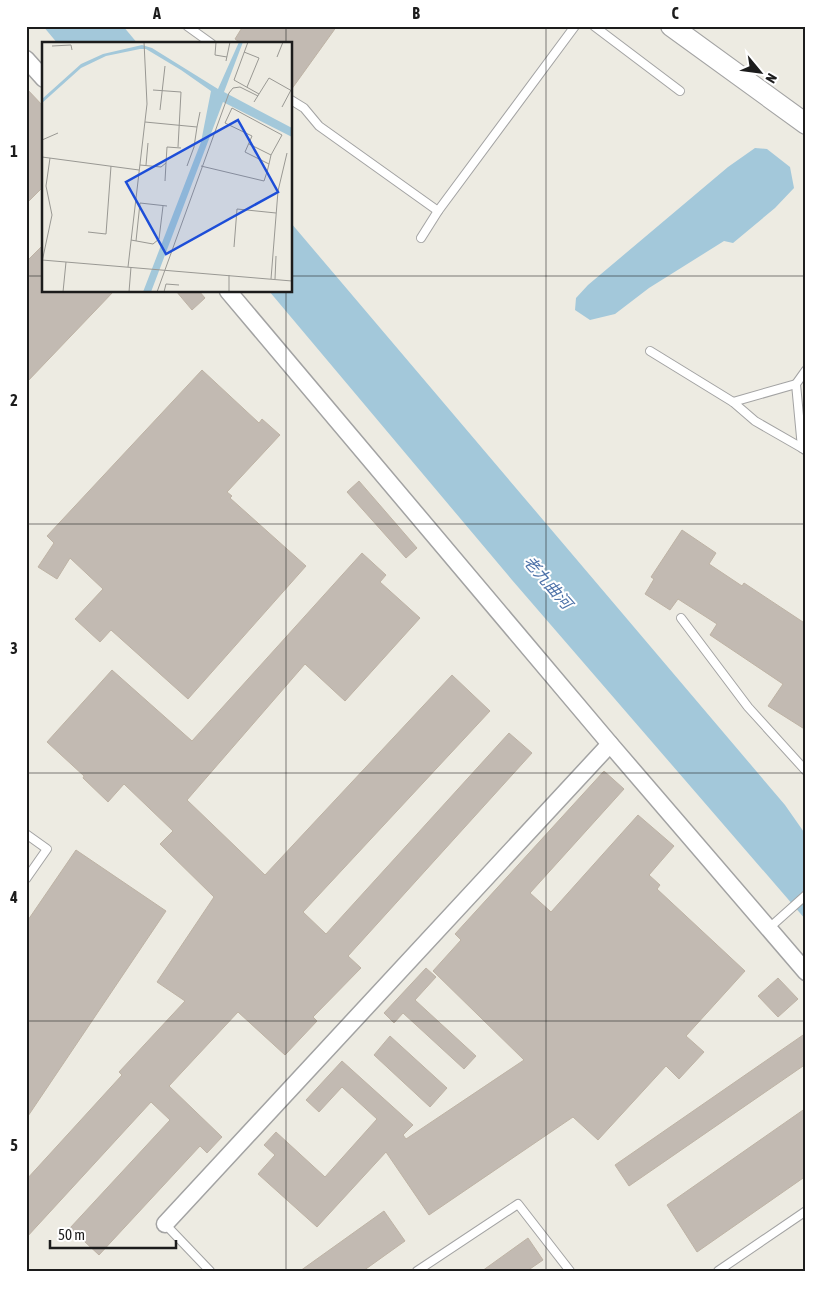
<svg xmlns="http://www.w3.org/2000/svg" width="832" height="1297" font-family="'Asap Condensed','Noto Sans SC',sans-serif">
<rect width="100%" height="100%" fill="#edebe2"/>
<!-- water -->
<g fill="#a3c8da">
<path d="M43,26h80l15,18h-80z"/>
<path d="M755,148l12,1 23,18 4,21 -19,20 -42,35 -9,-2 -75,47 -34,26 -25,6 -15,-10 1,-12 12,-13 140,-118z"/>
<path d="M291,223l494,582 21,30v85l-294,-340 -243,-289h22z"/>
</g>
<!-- building -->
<g fill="#c2bab2" stroke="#beb3a5">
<path d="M243,26h94l-46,64v-46h-49l-7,-5z"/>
<path d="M26,88l18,19v79l-18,18z"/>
<path d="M44,244v47h70l-88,92v-121z"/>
<path d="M176,291h23l6,7 -13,12z"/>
<path d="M202,370l57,53 3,-4 18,16 -53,57 5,4 -2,2 76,68 -118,133 -77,-69 -11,12 -25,-23 28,-30 -33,-31 -13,21 -19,-12 16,-24 -7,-7z"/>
<path d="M359,481l58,67 -11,10 -59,-66z"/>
<path d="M682,530l34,23 -7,11 33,22 2,-3 62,41v106l-38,-24 15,-22 -73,-49 7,-11 -39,-25 -8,11 -25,-16 9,-15 -3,-2z"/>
<path d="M362,553l24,22 -6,7 40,36 -75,83 -40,-37 -118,136 78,75 187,-200 38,36 -187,201 23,22 183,-201 23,20 -184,203 13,12 -48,49 4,4 -32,34 -47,-43 -69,74 53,51 -15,16 -7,-7 -101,109 -29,-27 100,-108 -19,-18 -125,136v-58l96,-105 -3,-3 66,-71 -28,-19 57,-85 -54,-53 13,-13 -49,-47 -16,18 -25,-24 1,-2 -37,-34 65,-72 80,71z"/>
<path d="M604,771l20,18 -94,104 21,19 87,-97 36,31 -25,29 11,10 -3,4 88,82 -59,65 18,16 -25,27 -13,-13 -68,74 -25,-23 -144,98 -43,-63 -69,75 -59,-53 17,-19 -11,-10 12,-13 49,45 52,-58 -35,-32 -23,25 -13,-12 36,-39 71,64 -10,10 3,4 118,-79 -91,-89 28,-31 -6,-6z"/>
<path d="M76,850l90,61 -140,208v-196z"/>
<path d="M426,968l10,9 -21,23 61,56 -12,13 -61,-56 -9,10 -10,-10z"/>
<path d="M778,978l20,21 -20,18 -20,-21z"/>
<path d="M806,1033v31l-177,122 -14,-21z"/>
<path d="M390,1036l57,52 -17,19 -56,-52z"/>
<path d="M806,1108v68l-109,76 -30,-47z"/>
<path d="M384,1211l21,30 -42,30h-63z"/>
<path d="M528,1238l15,22 -16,11h-45z"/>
</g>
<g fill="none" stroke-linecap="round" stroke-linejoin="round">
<defs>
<g id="service">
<path d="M187,26l25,18"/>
<path d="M594,26l86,65"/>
<path d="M291,100l13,8 15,18 119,85"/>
<path d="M421,238l17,-27 137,-185"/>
<path d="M650,351l83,51 22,19 47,27"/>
<path d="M733,402l63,-18"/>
<path d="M805,450l-3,-2 -6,-64 10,-14"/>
<path d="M681,618l67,89 58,64"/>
<path d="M26,834l21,15 -21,30"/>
<path d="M768,929l38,-34"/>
<path d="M165,1224l45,47"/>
<path d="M417,1271l101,-67 52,67"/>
<path d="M718,1271l88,-60"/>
</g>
<g id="minor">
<path d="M26,59l18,20"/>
<path d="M228,291l382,453 196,228"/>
<path d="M165,1224l445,-480"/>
</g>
<path id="tertiary" d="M671,26l135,98"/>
</defs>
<!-- service casing -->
<use href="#service" stroke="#a3a3a3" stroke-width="10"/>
<!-- minor casing -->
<use href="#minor" stroke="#a3a3a3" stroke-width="19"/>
<!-- tertiary casing -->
<use href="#tertiary" stroke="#a3a3a3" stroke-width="22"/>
<!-- service -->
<use href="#service" stroke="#fff" stroke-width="8"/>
<!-- minor -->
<use href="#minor" stroke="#fff" stroke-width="16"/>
<!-- tertiary -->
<use href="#tertiary" stroke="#fff" stroke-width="20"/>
</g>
<!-- grid -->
<path fill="none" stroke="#1c1c1c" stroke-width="1" stroke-opacity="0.55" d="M286,26v18M546,26v1245M26,276h18M291,276h515M286,291v980M26,524h780M26,773h780M26,1021h780"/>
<g text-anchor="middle" stroke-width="4" stroke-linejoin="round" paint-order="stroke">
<!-- water labels -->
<g font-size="16" font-style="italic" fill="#4c71a8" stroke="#fff">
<text transform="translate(548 582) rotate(49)" y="6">老九曲河</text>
</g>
</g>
<!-- overview -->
<g transform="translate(42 42)">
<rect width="250" height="250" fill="#edebe2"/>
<path d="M197,0h4l-19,50 68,36v9l-69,-35 -72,190h-8l58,-150 10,-51 -30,-21 -35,-21h-6l-34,7 -25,12 -39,35v-4l39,-35 22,-10 39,-9 10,3 66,41z" fill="#a3c8da"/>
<path fill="none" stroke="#999893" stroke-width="1" d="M174,0l-1,13 12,2M206,0l-14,38 25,14M10,4l19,-1 1,5M202,10l15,6 -12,29M235,15l6,-15M184,19l4,-19M111,48l28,2 -3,55M212,60l15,-24 23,13M240,65l9,-17M118,68l5,-44M103,80l52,5 3,-15M0,98l16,-7M207,102l22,11M0,115l97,13M98,123l21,2 5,-4 1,-16 14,1M104,123l2,-22M145,124l7,-19 3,-20M159,124l63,15 3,-9 2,-8 2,-9 11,-20 -50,-27 -7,15 27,13 -7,16 24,12M123,139l1,-18M46,190l18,2 5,-68M89,198l22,4 6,-5 4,-33M94,199l4,-38 27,3M192,205l3,-38 39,4M0,218l250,21M0,220l10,-47 -6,-29 4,-28M86,225l19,-163 -3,-62M187,233v17M229,237l7,-88 9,-38M233,237l1,-23M21,250l3,-30M87,250l2,-25M115,250l72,-199 4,-5 7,-1 18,9M122,250l2,-8 13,1"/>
<path fill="#1d4ed8" fill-opacity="0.15" stroke="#1d4ed8" stroke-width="2.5" d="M196,78l40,72 -112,62 -40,-72z"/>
<rect width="250" height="250" fill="none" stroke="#1c1c1c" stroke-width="2.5"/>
</g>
<!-- border -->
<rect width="832" height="1297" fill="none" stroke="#ffffff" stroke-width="55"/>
<!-- north arrow -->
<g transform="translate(760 72) rotate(119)" stroke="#ffffff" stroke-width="4" paint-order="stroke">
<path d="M0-4L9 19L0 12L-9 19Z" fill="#1c1c1c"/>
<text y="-8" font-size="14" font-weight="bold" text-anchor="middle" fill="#1c1c1c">N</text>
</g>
<!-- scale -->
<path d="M50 1240v8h126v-8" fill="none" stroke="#1c1c1c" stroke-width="2.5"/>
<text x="58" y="1240" font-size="15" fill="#1c1c1c" stroke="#ffffff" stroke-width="4" paint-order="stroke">50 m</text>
<rect x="28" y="28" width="776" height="1242" fill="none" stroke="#1c1c1c" stroke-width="2"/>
<g font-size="16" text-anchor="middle" font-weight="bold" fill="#1c1c1c">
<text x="157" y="19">A</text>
<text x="416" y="19">B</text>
<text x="675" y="19">C</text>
<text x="14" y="157">1</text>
<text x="14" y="406">2</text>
<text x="14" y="654">3</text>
<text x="14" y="903">4</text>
<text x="14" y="1151">5</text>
</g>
</svg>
